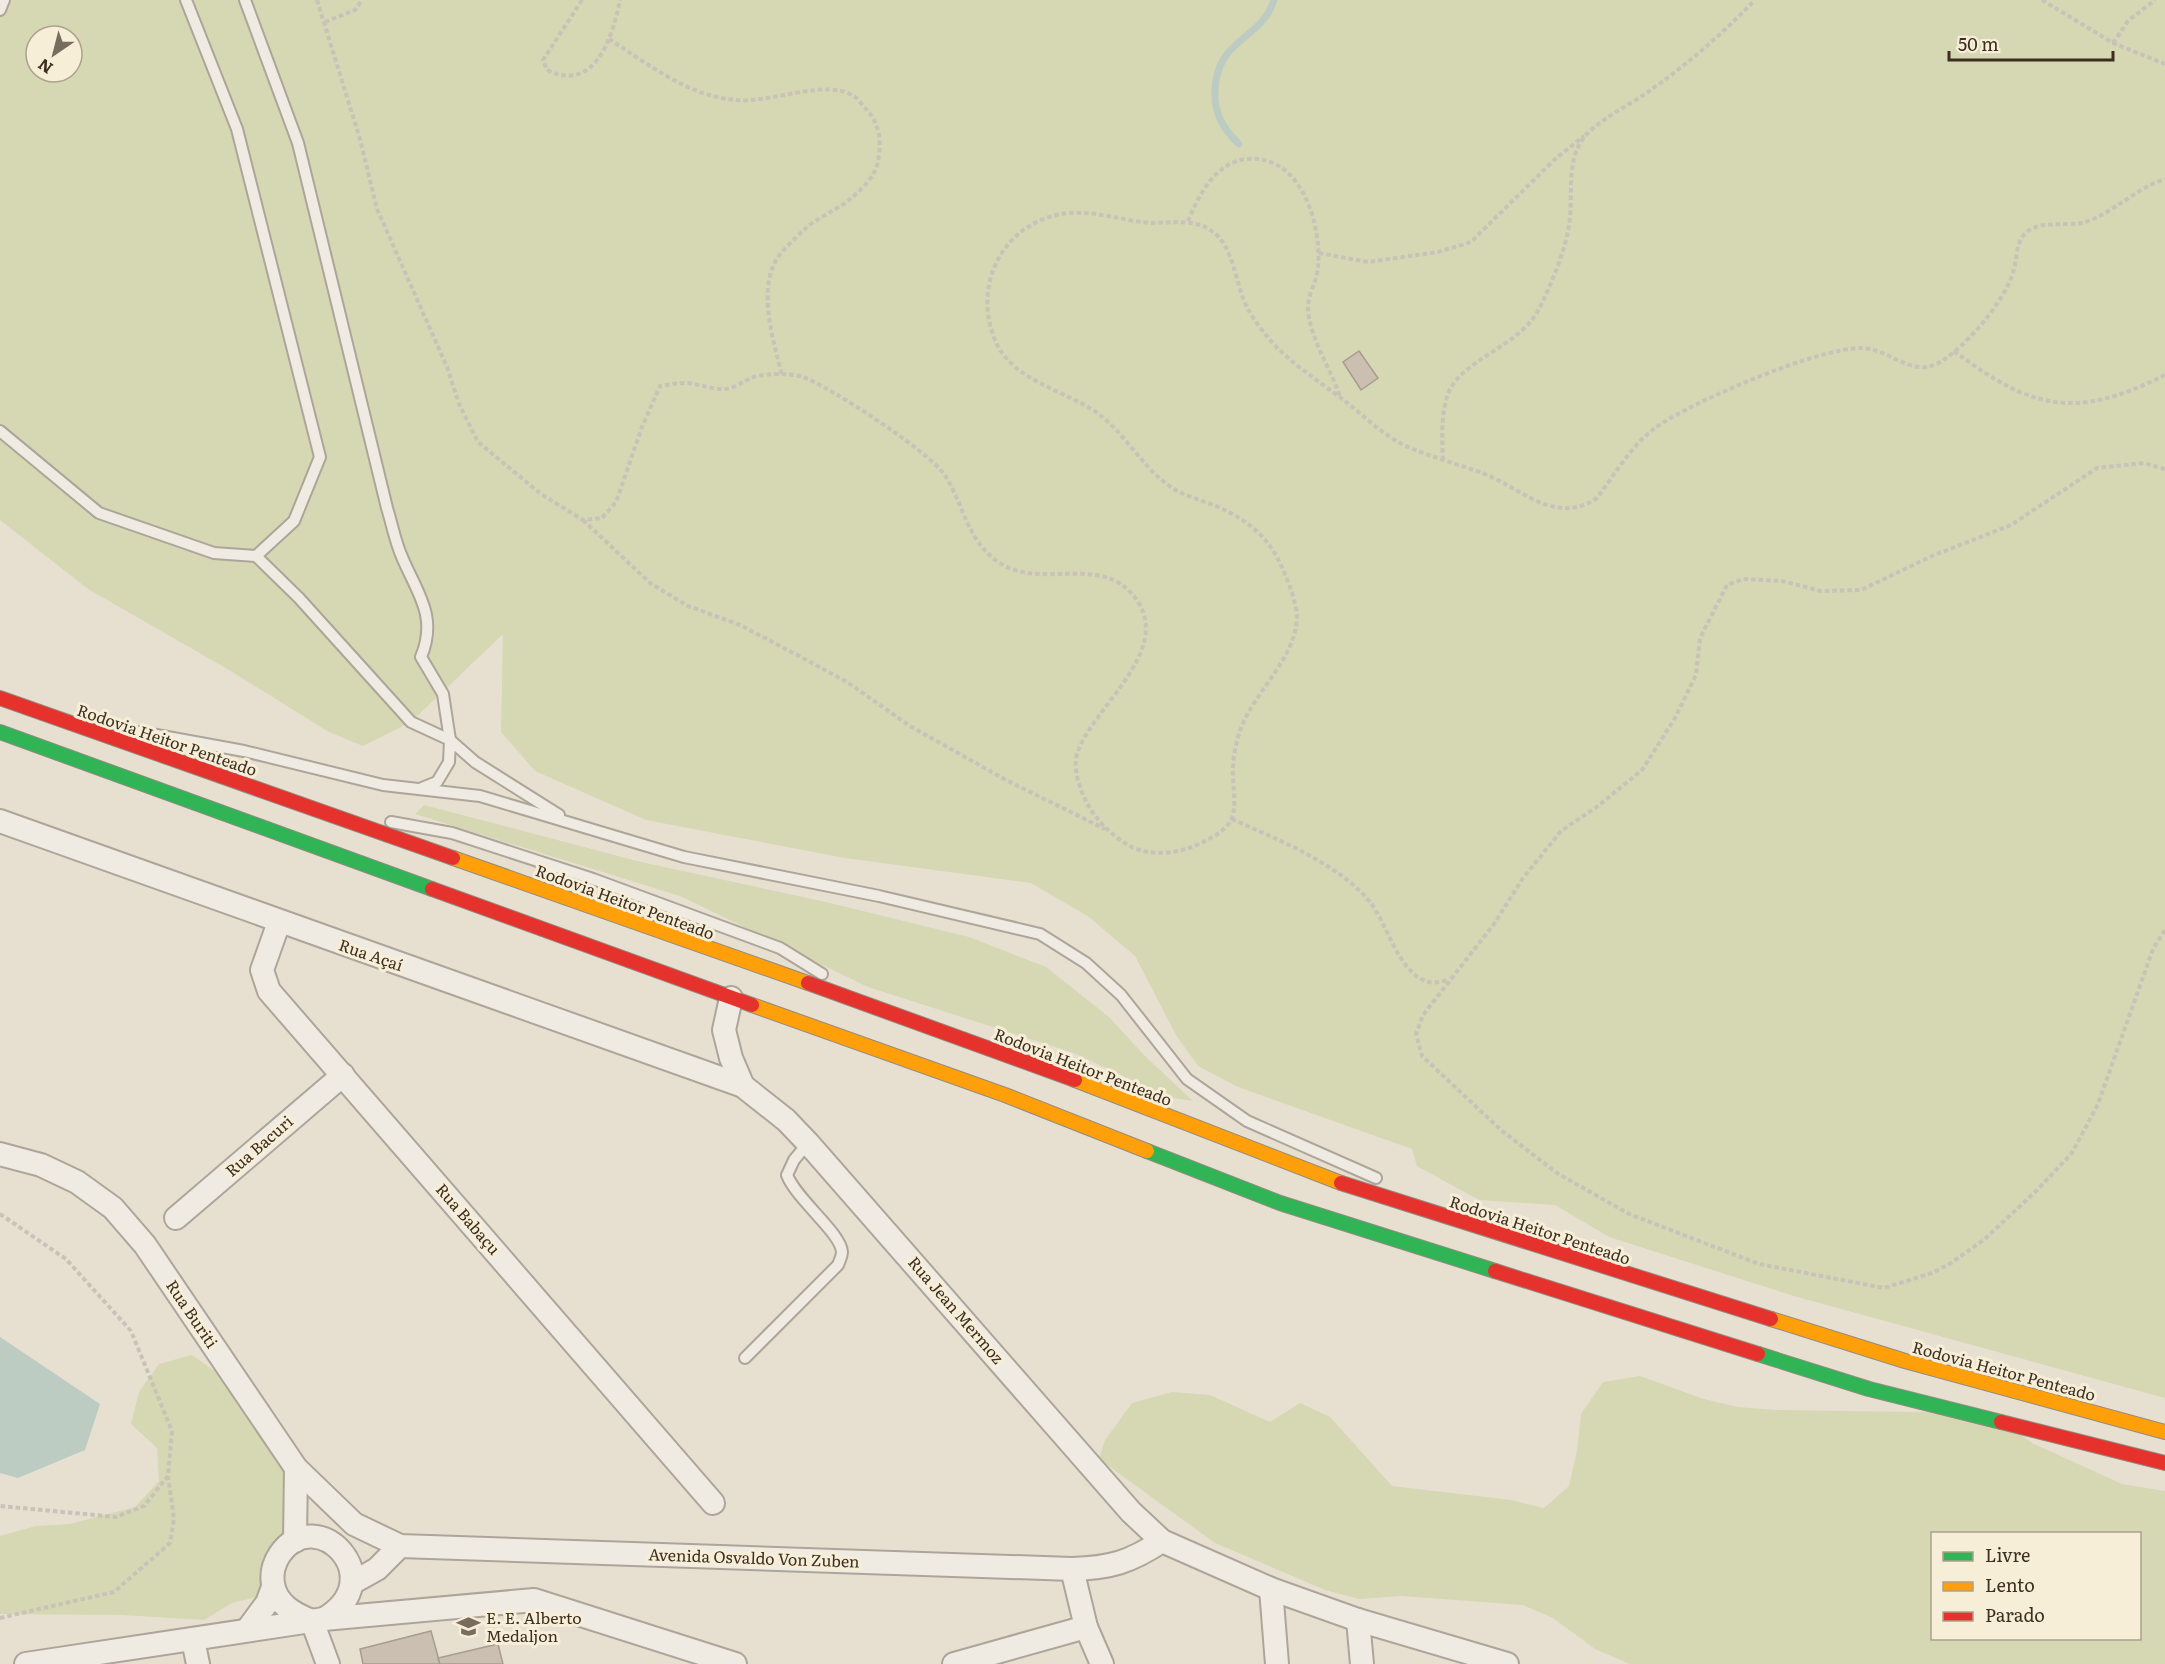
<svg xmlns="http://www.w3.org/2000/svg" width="2165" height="1664" font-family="Literata,serif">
<rect width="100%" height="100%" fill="#e7e0d1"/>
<!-- green -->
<g fill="#d6d7b3" fill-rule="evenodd">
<path d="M0,0h2165v1398l-371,-102 -185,-59 -54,-32 -76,-5 -62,-34 -5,-17 -174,-62 -40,-21 -22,-31 -41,-79 -46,-39 -58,-34 -186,-25 -199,-38 -111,-49 -34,-39 2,-98 -92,88 -48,24 -34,-14 -100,-62 -141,-81 -88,-69zM36,36h36v36h-36z"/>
<path d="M424,805l217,57 185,40 143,35 77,30 63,50 36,39 48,45 -25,-4 -94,-44 -206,-66 -188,-91 -265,-82z"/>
<path d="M192,1355l28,20 84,114 -39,106 -33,8 -28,17 -82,-5 -122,-1v-78l36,-10 34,-2 65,-17 24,-26 -2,-33 -26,-24 8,-32 20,-28z"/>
<path d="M1640,1376l64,23 34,8 38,3 214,3 42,30 90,41 43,7v173h-535l-35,-15 -42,-31 -30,-13 -122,-9 -42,3 -34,-9 -110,-47 -116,-84 6,-19 27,-37 40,-11 38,3 60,27 30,-19 30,14 62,69 119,14 33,8 25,-22 8,-35 4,-37 22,-32zM1932,1534h208v104h-208z"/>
</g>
<!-- water -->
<path fill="#bcccc2" d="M0,1337l100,67 -15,46 -67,28 -18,-5z"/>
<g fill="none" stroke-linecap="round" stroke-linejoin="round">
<!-- stream -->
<path stroke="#bcccc2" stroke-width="7" d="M1239,144c-16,-15 -25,-31 -24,-53 1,-53 47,-51 59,-91"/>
</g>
<!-- building -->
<g fill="#cbbfb2" stroke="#a89c90" stroke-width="1.5">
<path d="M1359,351l19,27 -17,12 -18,-28z"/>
<path d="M431,1631l9,33h-77l-3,-15z"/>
<path d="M498,1644l5,20h-63l-2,-6z"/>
</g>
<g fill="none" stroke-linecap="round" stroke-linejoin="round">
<defs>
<g id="lane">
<path d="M186,0l51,129 83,328 -26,64 -38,35"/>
<path d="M245,0l53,143 89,365c5,16 8,33 15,49 15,36 36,59 19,100l22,37 7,46 -1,22 -12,20 -15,6"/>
<path d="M0,10l4,-10"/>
<path d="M0,431l99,82 115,40 42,3 43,42 112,124 39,18 25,22 84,53"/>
<path d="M140,732l104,19 139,34 97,11 204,61 195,39 161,38 46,29 35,32 66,84 60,42 129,57"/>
<path d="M391,822l61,11 141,46 187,69 42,26"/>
<path d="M745,1358l93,-93c1,-3 4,-9 4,-13 -1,-19 -46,-53 -55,-77l7,-15 14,-17"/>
</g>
<g id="street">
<path d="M0,821l743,265 43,34 22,23 323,369 31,29 109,48 87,31 149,44"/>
<path d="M279,922l-17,48 7,21 444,512"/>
<path d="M731,998l-7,32 7,28 12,28"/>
<path d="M0,1154l41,11 36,17 36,26 32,37 151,223 58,56 46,22 672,23c39,-1 58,-7 90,-28"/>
<path d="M176,1218l167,-143"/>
<path d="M295,1541l1,-73"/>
<path d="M1072,1569l14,58 16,37"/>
<path d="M352,1583l25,-14 23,-23"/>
<path d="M1271,1589l6,75"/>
<path d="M1358,1620l4,44"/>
<path d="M312,1621c-18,-7 -36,-17 -39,-37 -2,-11 1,-21 7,-30 36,-52 113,24 44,65"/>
<path d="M312,1621l16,43"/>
<path d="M247,1630l20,-27 6,-16"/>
<path d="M193,1640l5,24"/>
<path d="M26,1664l298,-45 210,-19 201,64"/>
<path d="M954,1664l132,-37"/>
</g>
<g id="fast">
<path d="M0,732l432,157"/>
<path d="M1147,1151l133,52 215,68"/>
<path d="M1758,1354l111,35 132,33"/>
</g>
<g id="slow">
<path d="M453,858l355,125"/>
<path d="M752,1005l253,90 142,56"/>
<path d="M1075,1080l266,103"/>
<path d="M1771,1319l134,42 260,71"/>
</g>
<g id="jam">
<path d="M0,698l453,160"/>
<path d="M432,889l320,116"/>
<path d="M808,983l267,97"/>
<path d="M1341,1183l430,136"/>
<path d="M1495,1271l263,83"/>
<path d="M2001,1422l164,41"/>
</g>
</defs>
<!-- lane casing -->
<use href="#lane" stroke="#ada599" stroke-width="14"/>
<!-- street casing -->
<use href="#street" stroke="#ada599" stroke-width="26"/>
<!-- fast casing -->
<use href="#fast" stroke="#928b80" stroke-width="16"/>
<!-- slow casing -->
<use href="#slow" stroke="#928b80" stroke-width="16"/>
<!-- jam casing -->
<use href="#jam" stroke="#928b80" stroke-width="16"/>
<!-- path -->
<g stroke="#c8c2b9" stroke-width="4" stroke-dasharray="4.5 3" stroke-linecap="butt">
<path d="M317,0l43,139 17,70 70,158 12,37 19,38 63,52 42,26 19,-2 14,-16 26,-75 18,-41c8,-1 16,-3 25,-3 12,0 24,6 36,6 13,1 21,-8 33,-12 13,-4 37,-4 49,0 26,9 126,75 141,97 21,32 23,70 59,91 43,24 103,-13 135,37 33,51 -47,107 -61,152 -4,15 2,33 9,47 8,17 25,34 42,44 20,12 50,9 71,-1 41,-19 36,-30 34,-68 -1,-15 3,-35 8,-48 13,-36 53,-67 56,-109 0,-15 -7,-33 -13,-47 -14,-34 -34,-51 -68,-66 -15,-6 -32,-10 -45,-19 -31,-21 -47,-57 -78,-77 -33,-21 -82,-31 -98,-70 -24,-58 11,-121 74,-127 25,-2 49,6 73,9 24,3 50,-6 71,10 22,16 22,54 35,77 5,10 14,21 21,30 21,24 51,43 76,62 19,15 38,34 59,44 26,12 54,19 81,29 37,15 71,52 112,24 17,-23 35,-53 58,-70 36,-26 164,-81 207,-80 29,1 51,32 80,13 26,-17 61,-58 71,-88 4,-12 2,-28 11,-38 12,-15 40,-9 57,-12 26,-5 55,-35 84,-44"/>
<path d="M582,0l-39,60 4,10c48,24 66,-34 73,-70"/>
<path d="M2042,0l71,43 52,21"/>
<path d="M325,22l30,-12 7,-10"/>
<path d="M609,39c39,25 79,57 126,61 35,4 92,-23 120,-3 4,3 8,9 12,13 14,15 15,36 10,55 -3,13 -18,27 -28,35 -14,11 -33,18 -45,30 -9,8 -25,23 -30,34 -15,33 0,78 8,112"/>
<path d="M2113,43l15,-22 27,-21"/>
<path d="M1188,221c11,-27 28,-59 59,-62 54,-5 75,65 71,108 -1,15 -11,28 -10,44 3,29 23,58 32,86"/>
<path d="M1319,253l49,9 70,-10 33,-10 83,-82 30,-24"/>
<path d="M1954,351c78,59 122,69 211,24"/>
<path d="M1443,460c-1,-20 -2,-43 4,-63 11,-38 74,-49 93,-90 12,-25 25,-55 29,-82 5,-28 -5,-69 19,-92 17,-17 44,-29 64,-44 37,-26 71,-56 103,-89"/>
<path d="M2165,469l-21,-6 -47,5 -86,57 -79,31 -71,34 -40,1 -39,-10 -39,-2 -16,6 -27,53 -4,37 -21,43 -33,52 -44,36 -37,25 -38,47 -29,46 -71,91 -7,19 6,22 79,74 56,43 72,41 130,50 125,24 48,-15 19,-10 34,-24 50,-47 37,-39 26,-49 55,-155 12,-19"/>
<path d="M583,520l67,63 38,23 52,19 61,32 46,25 63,44 96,54 99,49"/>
<path d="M1232,819c46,21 106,44 138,83 18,23 29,73 59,80 5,2 12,-1 18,-2"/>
<path d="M0,1214l66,45 65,72 41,100 -4,45 -24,30 -28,11 -116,-11"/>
<path d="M0,1618l114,-26 56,-49 4,-24 -6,-43"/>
</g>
<!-- lane -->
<use href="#lane" stroke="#efebe3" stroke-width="10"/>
<!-- street -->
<use href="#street" stroke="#efebe3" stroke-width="22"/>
<!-- fast -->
<use href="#fast" stroke="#30b455" stroke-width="14"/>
<!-- slow -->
<use href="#slow" stroke="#ff9f0a" stroke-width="14"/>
<!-- jam -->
<use href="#jam" stroke="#e5322d" stroke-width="14"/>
</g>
<!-- icons -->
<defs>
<symbol id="school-bare" viewBox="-9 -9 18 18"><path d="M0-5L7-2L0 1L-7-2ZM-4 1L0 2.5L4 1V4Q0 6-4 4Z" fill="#786c5e" stroke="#f7eed8" stroke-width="2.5" paint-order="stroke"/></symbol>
</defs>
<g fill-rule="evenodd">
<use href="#school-bare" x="452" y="1610" width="33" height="33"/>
</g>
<g text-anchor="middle" stroke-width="6" stroke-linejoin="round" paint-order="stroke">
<!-- street labels -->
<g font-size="16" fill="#3d2e20" stroke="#f7eed8">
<text transform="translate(167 740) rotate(19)" y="6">Rodovia Heitor Penteado</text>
<text transform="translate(625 902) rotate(20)" y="6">Rodovia Heitor Penteado</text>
<text transform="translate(371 955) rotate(19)" y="6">Rua Açaí</text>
<text transform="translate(1083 1067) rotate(21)" y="6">Rodovia Heitor Penteado</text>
<text transform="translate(259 1146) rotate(-41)" y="6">Rua Bacuri</text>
<text transform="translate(468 1219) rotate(49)" y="6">Rua Babaçu</text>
<text transform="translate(1540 1230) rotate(18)" y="6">Rodovia Heitor Penteado</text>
<text transform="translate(956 1310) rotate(49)" y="6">Rua Jean Mermoz</text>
<text transform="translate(192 1314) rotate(56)" y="6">Rua Buriti</text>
<text transform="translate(2004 1371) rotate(15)" y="6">Rodovia Heitor Penteado</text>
<text transform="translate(754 1558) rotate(2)" y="6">Avenida Osvaldo Von Zuben</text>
</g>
<!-- poi labels -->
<g font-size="16" fill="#3d2e20" stroke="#f7eed8" text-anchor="start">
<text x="486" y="1624">E. E. Alberto<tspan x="486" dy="18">Medaljon</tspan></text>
</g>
</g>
<!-- legend -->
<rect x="1931" y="1532" width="210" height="108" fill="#f7eed8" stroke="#ada18e" stroke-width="1.5"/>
<rect x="1943" y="1552" width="30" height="9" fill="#30b455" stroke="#ada18e" stroke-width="1.5"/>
<text x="1985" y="1562" font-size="18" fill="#3d2e20">Livre</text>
<rect x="1943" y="1582" width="30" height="9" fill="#ff9f0a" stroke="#ada18e" stroke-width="1.5"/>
<text x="1985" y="1592" font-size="18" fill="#3d2e20">Lento</text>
<rect x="1943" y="1612" width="30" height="9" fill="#e5322d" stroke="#ada18e" stroke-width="1.5"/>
<text x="1985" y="1622" font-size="18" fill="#3d2e20">Parado</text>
<!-- north arrow -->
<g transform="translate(54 54) rotate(215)"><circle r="28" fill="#f7eed8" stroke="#ada18e" stroke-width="1.5"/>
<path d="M0-4.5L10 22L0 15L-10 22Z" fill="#786c5e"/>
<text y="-9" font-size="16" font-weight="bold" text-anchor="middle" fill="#3d2e20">N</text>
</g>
<!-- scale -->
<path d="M1949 51v9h164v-9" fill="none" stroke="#3d2e20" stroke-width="3"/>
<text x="1958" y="51" font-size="18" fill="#3d2e20" stroke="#f7eed8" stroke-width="4.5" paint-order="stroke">50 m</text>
</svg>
